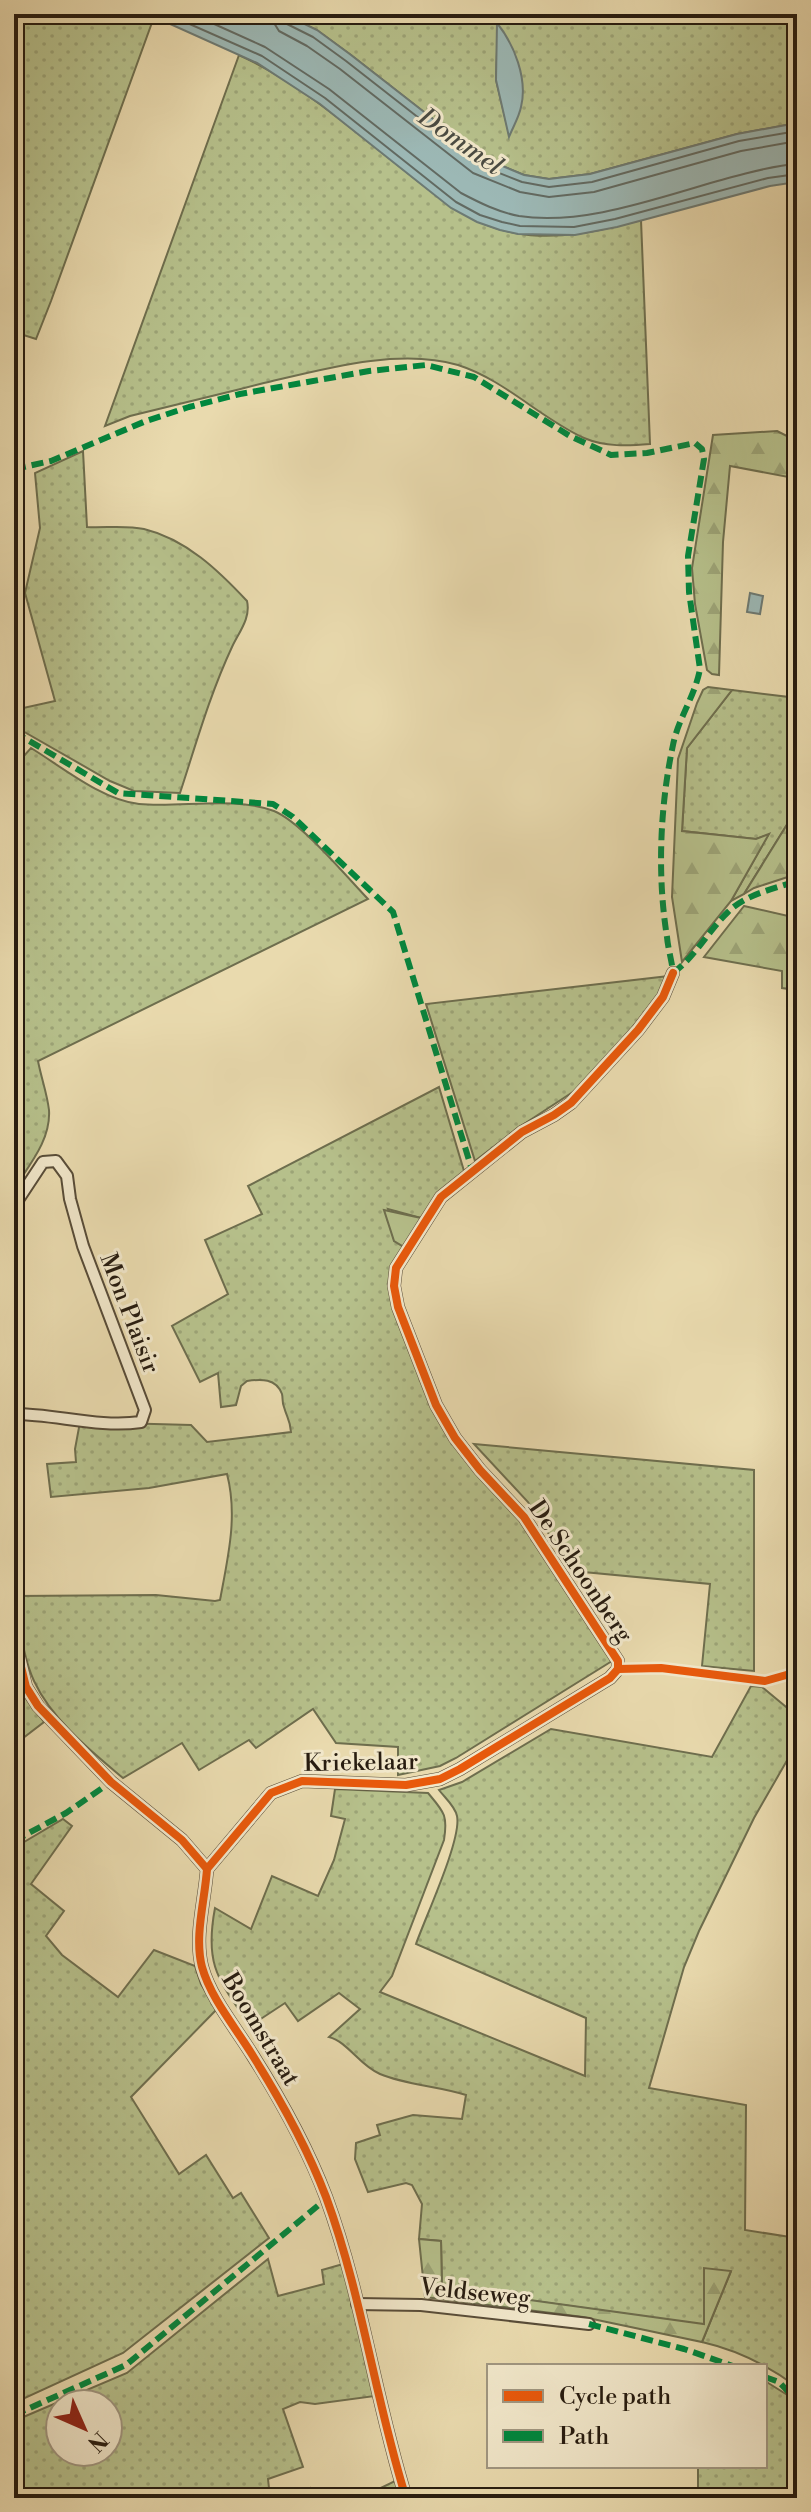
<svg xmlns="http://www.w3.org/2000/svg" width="811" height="2512" font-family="'Libre Bodoni',serif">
<defs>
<pattern id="grass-dots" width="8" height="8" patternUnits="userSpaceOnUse" patternTransform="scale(2)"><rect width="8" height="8" fill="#b6c08b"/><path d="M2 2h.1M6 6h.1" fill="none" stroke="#9ca477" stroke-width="1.8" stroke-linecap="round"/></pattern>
<pattern id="forest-firs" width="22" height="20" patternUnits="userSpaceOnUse" patternTransform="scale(2)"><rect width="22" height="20" fill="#b6c08b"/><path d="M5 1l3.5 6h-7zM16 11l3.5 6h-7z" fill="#9ca477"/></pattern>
</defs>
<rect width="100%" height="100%" fill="#e9daae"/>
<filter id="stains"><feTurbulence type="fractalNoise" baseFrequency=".0025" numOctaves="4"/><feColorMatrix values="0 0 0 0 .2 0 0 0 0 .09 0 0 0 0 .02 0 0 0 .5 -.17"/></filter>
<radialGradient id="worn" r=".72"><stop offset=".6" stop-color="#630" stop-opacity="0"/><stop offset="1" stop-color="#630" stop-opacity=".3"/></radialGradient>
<!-- grass -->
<g fill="url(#grass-dots)" stroke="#6e6e4e" stroke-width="2" fill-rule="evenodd">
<path d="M14,14h134l6,3 -103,284 -15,38 -22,-7z"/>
<path d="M284,14h513v109l-60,11 -147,40 -41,5 -25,-4 -41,-17 -132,-103 -34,-25zM498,24l11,110 -13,-54z"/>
<path d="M239,55c59,27 110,72 161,112 37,29 66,57 115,66 42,8 85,-2 126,-13l9,224c-22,2 -45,3 -66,-6 -44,-20 -79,-58 -126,-73 -60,-18 -138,5 -198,19 -43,11 -86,21 -130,32l-25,10z"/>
<path d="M83,451l4,76c18,1 39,-2 57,2 42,10 75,42 103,72 4,17 -8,31 -15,46 -22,47 -36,97 -52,146l-46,-2 -24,-10 -96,-55v-16l41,-9 -30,-108 15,-65 -5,-55z"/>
<path d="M732,690l65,8v120l-9,5 -44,71 -13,7 37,-66 -12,4 -74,-8 5,-83z"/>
<path d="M31,748c31,19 71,52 108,56 41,4 96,-8 135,7 27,11 72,65 94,88l-330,162c3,16 9,32 11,49 2,30 -20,55 -35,79v-422z"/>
<path d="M669,976l-9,19 -78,91 -61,40 -46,35 -49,-157z"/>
<path d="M439,1087l25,84 -43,47 -33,-9 16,38 -11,37 45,132 80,97 94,148 -156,97 -16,8 -42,9v-28l-62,-4 -23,-34 -57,39 -7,-8 -50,30 -17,-27 -59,35c-32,-27 -71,-58 -89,-97 -12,-26 -14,-57 -19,-85l141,-1 59,6 5,-1c8,-43 18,-84 7,-126l-78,14 -98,9 -4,-33 29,-2 -1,-13 5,-27 111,3 16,17 84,-10c-1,-13 -4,-14 -7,-25 -2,-4 -1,-9 -2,-13 -6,-16 -21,-15 -35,-13l-6,5 -5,19 -15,2 -3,-34 -18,9 -28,-56 56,-32 -23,-54 57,-26 -14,-28z"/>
<path d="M474,1444l280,26v201l-52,-5 8,-82 -137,-13 -45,-69z"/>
<path d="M14,1671l9,23 21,28 -30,23z"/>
<path d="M751,1686l11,1 35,29v27l-43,75 -55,113 -15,36 -35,121 97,17 -1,125 52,8v149c-28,-21 -60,-37 -95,-45l29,-71 -27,54 -262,-37 -1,-47 -22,-2 3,-35 -10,-19 -6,-2 -38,9 -13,-33 1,-16 24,-8 -3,-10 36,-10 49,4 4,-24c-28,-9 -60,-10 -86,-21 -20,-8 -32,-32 -51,-37l31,-28 -21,-16 -41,28 -13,-18 -35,23c-31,-46 -46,-60 -35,-118l36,21 21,-53 46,20 16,-36 11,-41 -14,-3 4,-27 93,4c16,19 20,22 16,47l-52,136 -12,16 205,84 1,-58 -170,-74c9,-26 46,-105 41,-128 -2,-10 -12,-18 -18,-26l23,-8 89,-53 161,28z"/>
<path d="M63,1819l9,7 -41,58 33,27 -18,25 16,19 56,42 36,-47 41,16 6,18 16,25 -86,88 48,77 27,-19 27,43 8,-5 28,45 -146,115 -109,50v-555z"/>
<path d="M268,2259l10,37 46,-12 -2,-14 21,-6 32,132 -60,8 -15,-2 -17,7 20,58 -35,12 2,18 40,-9 3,10h-299v-77l113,-48zM60,2404h48v48h-48z"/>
<path d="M765,2381l32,20v97h-99v-32h67z"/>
<path d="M397,2480l7,18h-44z"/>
</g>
<!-- forest -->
<g fill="url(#forest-firs)" stroke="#6e6e4e" stroke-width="2">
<path d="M777,431l20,10v71l-3,-34 -64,-12 -7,76 -4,133 -7,-1 -5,-4 -12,-66 -3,-36 21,-133z"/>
<path d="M708,687l24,3 -45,58 -5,83 74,8 13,-5 -38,67 -49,61 -10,-65 6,-138 19,-56 6,-13z"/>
<path d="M797,818v56l-43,14 -10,6 44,-71z"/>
<path d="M744,906l53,12v72l-15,-2v-17l-78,-14z"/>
<path d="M384,1210l37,8 -17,29 -10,-6z"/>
<path d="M419,2239l22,2 1,47 262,36v-56l27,3 -29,71 -119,-25 -158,-20z"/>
</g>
<!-- water -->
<g fill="#9cb8b5" stroke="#6d7a73" stroke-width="2">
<path d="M148,14h136l33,16 34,25 132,103 41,17 25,4 41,-5 147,-40 60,-11v59l-27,4 -153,41 -42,8 -57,-1 -18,-4 -23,-8 -26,-14 -131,-104 -63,-41z"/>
<path d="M497,23c17,21 31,56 24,84 -2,10 -8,20 -12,30l-13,-57z"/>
<path d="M750,593l13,3 -3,18 -13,-2z"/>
</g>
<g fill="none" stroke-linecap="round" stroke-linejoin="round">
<!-- shore -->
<g stroke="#626a62" stroke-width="2">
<path d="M167,14l95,42 63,42 131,104 24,13 22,7 18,4 54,1 41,-8 153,-41 29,-4"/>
<path d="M192,14l73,33 64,42 132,104c19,10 37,19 58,23 68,11 151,-23 217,-40 20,-5 40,-11 61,-12"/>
<path d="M273,14l1,9 5,8 28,15 33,23 133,104 47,19 29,5 45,-5 147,-41 56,-10"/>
<path d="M283,14l4,10 26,13 33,24 133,104 43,17 27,5 43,-5 147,-41 58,-10"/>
</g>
<defs>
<g id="street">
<path d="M14,1206l29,-44 13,-1 11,15 3,23 13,47 62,164 -4,12c-43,6 -85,-8 -127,-8"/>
<path d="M14,1639l12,48 12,19 73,76 71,58 25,29c-2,31 -13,67 -5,98 9,32 34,61 51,89 29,46 54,91 73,141 36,98 49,202 80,301"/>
<path d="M207,1869l64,-76 31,-12 104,4 34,-6 20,-10 150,-91 8,-9v-8l-94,-144 -44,-47 -25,-32 -19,-33 -38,-98 -4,-21 2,-18 45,-71 81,-65 32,-17 17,-12 67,-73 25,-33 10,-24"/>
<path d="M357,2304l64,1 168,19"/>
</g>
</defs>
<!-- street casing -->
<use href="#street" stroke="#584c38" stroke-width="14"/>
<!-- street -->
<use href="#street" stroke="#f1e7ca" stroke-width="10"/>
<!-- quiet -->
<g stroke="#00873e" stroke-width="6" stroke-dasharray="12 6" stroke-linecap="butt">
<path d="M14,469l37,-8 95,-40 43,-14 51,-13 129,-23 57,-6 48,12 96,59 41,19 36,-2 48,-10 7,6 2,10 -16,97 1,36 11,77c-5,27 -22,50 -27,76 -13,61 -16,130 -6,192 1,12 5,24 6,36"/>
<path d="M14,732l104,61 155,11 20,13 100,95 79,258"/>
<path d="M673,973c23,-17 35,-42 55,-61 18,-18 46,-23 69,-31"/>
<path d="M14,1841l52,-28 45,-31"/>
<path d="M589,2324l95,25 49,17"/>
<path d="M765,2377l14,5 18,19"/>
<path d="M14,2415l112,-50 200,-166"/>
</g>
<defs>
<g id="cycleway">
<path d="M14,1639l12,48 12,19 73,76 71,58 25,29c-2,31 -13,67 -5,98 9,32 34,61 51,89 29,46 54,91 73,141 36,98 49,202 80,301"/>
<path d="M618,1669v-8l-94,-144 -44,-47 -25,-32 -19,-33 -38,-98 -4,-21 2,-18 45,-71 81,-65 32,-17 17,-12 67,-73 25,-33 10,-24"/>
<path d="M618,1669l43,-1 104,13 32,-9"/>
<path d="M207,1869l64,-76 31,-12 104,4 34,-6 20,-10 150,-91 8,-9"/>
</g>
</defs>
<!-- cycleway casing -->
<use href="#cycleway" stroke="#f1e7ca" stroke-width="13"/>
<!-- cycleway -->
<use href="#cycleway" stroke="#e8590c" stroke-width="8"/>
</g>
<g text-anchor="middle" stroke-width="6" stroke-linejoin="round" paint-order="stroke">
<!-- street labels -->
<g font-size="24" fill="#271c10" stroke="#f1e7ca">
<text transform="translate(130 1313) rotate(69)" y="8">Mon Plaisir</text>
<text transform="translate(581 1571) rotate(56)" y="8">De Schoonberg</text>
<text transform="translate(361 1762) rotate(-1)" y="8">Kriekelaar</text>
<text transform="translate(261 2029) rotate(59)" y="8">Boomstraat</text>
<text transform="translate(475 2292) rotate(6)" y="8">Veldseweg</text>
</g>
<!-- water labels -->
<g font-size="26" font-style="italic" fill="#4a4b42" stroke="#f1e7ca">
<text transform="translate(461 141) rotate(35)" y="9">Dommel</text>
</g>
</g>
<!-- margin -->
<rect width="811" height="2512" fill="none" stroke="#e9daae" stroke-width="48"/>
<rect x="16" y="16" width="779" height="2480" fill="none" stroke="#271c10" stroke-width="4"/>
<rect x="24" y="24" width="763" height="2464" fill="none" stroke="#271c10" stroke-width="2"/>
<!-- legend -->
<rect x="487" y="2364" width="280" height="104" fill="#f1e7ca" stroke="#a09680" stroke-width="2"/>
<rect x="503" y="2390" width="40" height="12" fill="#e8590c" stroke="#a09680" stroke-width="2"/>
<text x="559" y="2404" font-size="24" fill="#271c10">Cycle path</text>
<rect x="503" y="2430" width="40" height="12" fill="#00873e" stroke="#a09680" stroke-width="2"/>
<text x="559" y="2444" font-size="24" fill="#271c10">Path</text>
<!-- north arrow -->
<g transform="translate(84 2428) rotate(135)"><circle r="38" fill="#f1e7ca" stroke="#a09680" stroke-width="2"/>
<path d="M0-6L14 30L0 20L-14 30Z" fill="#8f2418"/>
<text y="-12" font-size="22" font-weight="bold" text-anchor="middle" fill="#271c10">N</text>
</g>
<rect width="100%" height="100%" filter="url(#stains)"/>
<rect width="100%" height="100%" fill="url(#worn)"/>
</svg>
